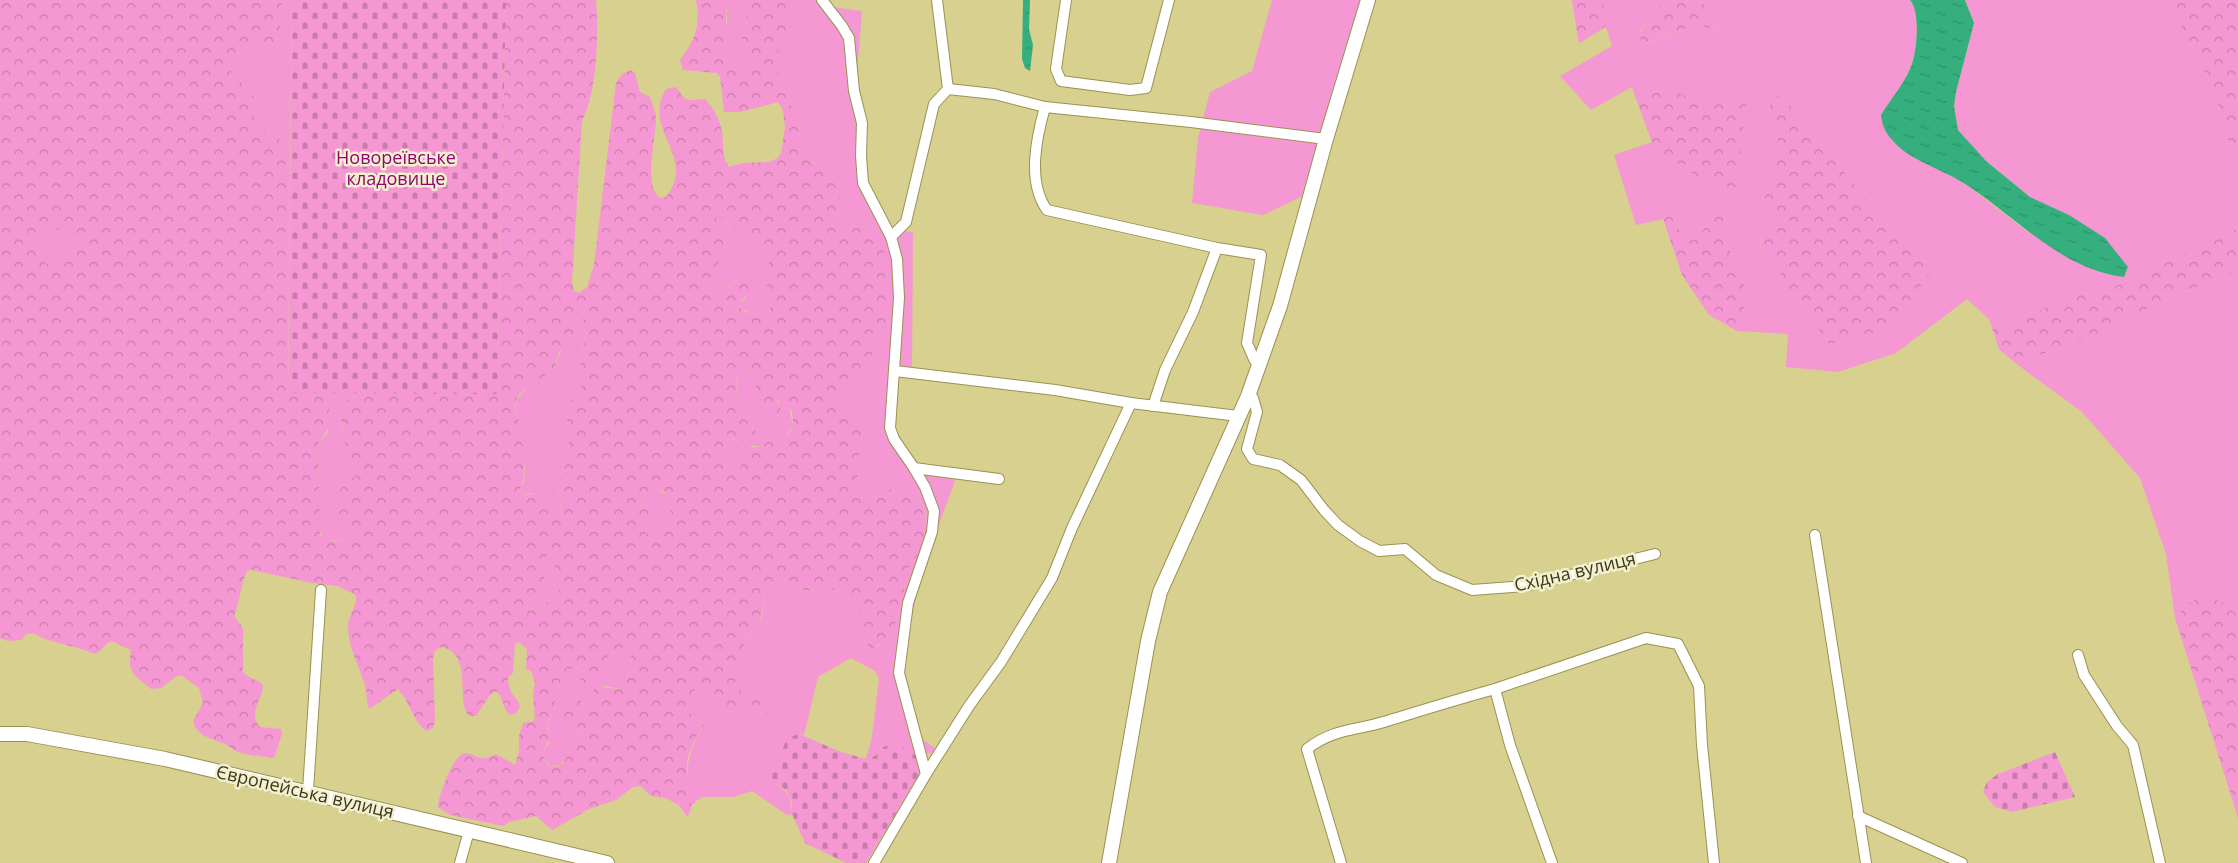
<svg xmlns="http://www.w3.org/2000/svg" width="2238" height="863" font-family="'Open Sans',sans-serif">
<defs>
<pattern id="forest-crowns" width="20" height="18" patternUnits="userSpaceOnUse" patternTransform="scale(1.25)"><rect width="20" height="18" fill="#f597d2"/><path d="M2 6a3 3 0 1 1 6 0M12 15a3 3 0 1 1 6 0" fill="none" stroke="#c77caa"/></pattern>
<pattern id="cemetery-stones" width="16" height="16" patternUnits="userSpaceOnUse" patternTransform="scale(1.25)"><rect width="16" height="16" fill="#f597d2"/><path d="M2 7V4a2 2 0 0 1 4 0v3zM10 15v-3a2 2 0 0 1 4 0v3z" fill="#c77caa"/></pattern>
<pattern id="water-ripples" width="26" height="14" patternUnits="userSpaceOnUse" patternTransform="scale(1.25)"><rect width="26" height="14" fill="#36af7f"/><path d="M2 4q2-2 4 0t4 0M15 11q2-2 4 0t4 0" fill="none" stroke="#2f8f67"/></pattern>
</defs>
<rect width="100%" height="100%" fill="#d7d08e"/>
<!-- green -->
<g fill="#f597d2" fill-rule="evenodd">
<path d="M282,0h10l-2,159 -11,-21 -9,-4 -16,-12v-11l5,-9 -28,-31 -2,-11 17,-13 20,1 14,-37z"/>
<path d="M727,0h23l-4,9 1,20c-11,13 -4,21 2,36l-2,4 -5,1 -7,-8 -17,-13 9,-27z"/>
<path d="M792,0h29l3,6 38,5 -5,63 8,47v63l23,46 25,2 -1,143 -14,-1c-2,18 -8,46 -7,62 2,26 47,33 67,37l-37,100 -22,110 16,51 24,17 -23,5 -33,-9 -8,9 -9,3 6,-22 7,-59 -4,-7 -24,-13 -33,19 -14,58 -5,-1 -29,47c17,10 21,13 22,33l-5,1 -35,-24 -19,6h-32l-9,8c-7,-38 -7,-46 12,-81l-4,-5 -7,-2 -4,-6 4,-20 6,-3c10,4 18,17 28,24l14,-2 21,4 -3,-20c-11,5 -16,-1 -25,-7 7,-16 7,-36 13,-49 4,-8 12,-13 15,-22 4,-18 0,-25 14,-39 27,6 18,20 52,10 32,16 33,20 37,56l13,4 6,-8 7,-4 11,-32 6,-35 12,-16 8,-28 -5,-19 -6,-8 -16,-3 -14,-6 -29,11 -5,-3 6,-24v-27l7,-18c-3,-4 -5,-4 -10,-6 -15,-4 -16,-15 -18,-29l12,-16 20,-13 4,-14 10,-19 -17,-104 -11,2 -19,-6 -1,-11 -21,-48 -10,-4 -10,-44 -22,-50 8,-24 6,-14z"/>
<path d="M1272,0h102l-57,189 -54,26 -71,-12 6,-65 12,-46 42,-21z"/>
<path d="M1572,0h96l-12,10 -16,21 2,14 53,-20 26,6 -20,-31h209c11,12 7,54 0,68 -7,17 -20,32 -29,47l20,34 62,33 65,50 15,-28 -13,-7 -44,-36 -28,-31 -4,-24 2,-14 18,-69 -9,-23h203l47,92 9,36 14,41v58l-9,7 -120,55 -38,8 -63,26 -19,-4 -22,-20 -71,54 -58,19 -52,-5 2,-33 -51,-3 11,-36 -14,-38 -13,-18 -5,-32 -18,32 -13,2 -14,-27 -8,5 -27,6 -22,-70 38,-13 -20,-55 -41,23 -31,-34 52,-30 -6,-19 -27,16zM1774,93l16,12 97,120 46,43 -79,69 -25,8 -17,-26 -28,-31 -5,-20 -19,-16 1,-22 14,-10 3,-36 -4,-24 4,-20 -11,-26z"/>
<path d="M717,216l7,2 3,7c14,7 42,15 45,32 -10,13 -6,31 0,46l-3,7 -13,4 -14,-4 -2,-7 6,-5 -7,-19 -18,11 -7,-1 -5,-6 17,-40 -10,-19z"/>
<path d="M51,227l19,7c12,24 -6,26 -24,31l-4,-7 -16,-14 5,-8z"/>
<path d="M2238,273v343l-11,-11 -40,-1 -12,14 -9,-64 -26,-76 -58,-66 -67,-49 66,-22 87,-42 60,-25z"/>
<path d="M574,307l7,3 6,21 -7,30 2,23 -2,7 -15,17 5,29 -5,30 -6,13 2,37 -7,-1 -4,-21 -21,-2 -6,2 -3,-6 4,-7 1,-14 -3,-14 -3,-35 -4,-13 1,-6 14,-16 24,-16 8,-20 10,-9 3,-6z"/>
<path d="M747,370l7,3 4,25 14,18h7v-14l-4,-6 2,-4 6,-4 3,2 7,36 -6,9 -14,2 -11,9h-10l-11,10 -1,14 -7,2c-9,-7 -15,-27 -3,-33l7,2 17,-12 -21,-25c0,-3 2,-5 3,-8 4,-13 -6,-15 11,-26z"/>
<path d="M323,393h37l-17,9 -4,18 8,18 -6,13 14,25 -15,14 9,37 5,2c-6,10 -20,14 -31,10l-4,-10 -1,-85 10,-12 2,-21z"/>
<path d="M655,487l8,6 14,-2v16l-8,5v15l-2,5h-5l-4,-3 -13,7 6,-25 -4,-3 -11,1 -2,-3 16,-18z"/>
<path d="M547,554h4l4,5v14l6,16 -21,20 -14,-1 2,-8 16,-10v-18z"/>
<path d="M628,647c7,13 -2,27 -3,41l-3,1 -18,-3 -4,17 -8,7 -7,-2 -3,-7 -18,22h10c13,15 2,22 -7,33 -6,8 -8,12 -18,10l-6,-14 6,-9 -1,-20 6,-12 2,-16 11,-27h11l6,-5 3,3 -5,6 14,1c8,-12 17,-25 32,-26z"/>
</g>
<!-- forest -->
<g fill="url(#forest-crowns)" fill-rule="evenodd">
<path d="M0,0h282l-2,33 -6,9 -8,6 -20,-1 -17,13 2,11 28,31 -5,9v11l16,12 9,4 11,21 -2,233 35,1 7,18 -1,16 -11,17v11l2,80c9,11 27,5 34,-6l-10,-1c-7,-8 -11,-29 -4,-38 4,-6 10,-9 15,-14l-8,-13 -5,-2 -1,-10 6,-13 -9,-23 5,-13 17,-9 137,1 9,-394h90c3,32 1,93 -14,121l-10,161 2,9 5,2 8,-6 7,-22 22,-182 6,-9 9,-4 4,4 5,18 10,5c2,7 6,14 6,22 0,18 -13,68 4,79l6,-1c32,-41 -25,-66 0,-108l10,-2 9,12 5,1 15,-1c8,8 15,21 17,32 2,13 -1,25 7,36l14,-4 26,-1 9,-4 3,-5 4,-26 -2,-16 -5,-9 -38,10h-16l-4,-35 -3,-4 -34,-3 -3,-10c15,-21 21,-33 16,-60h31l-2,38 -2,6 -4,2 -1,3 18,13 6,8 5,-1 2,-4c-6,-15 -13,-23 -2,-36l-1,-20 4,-9h42l-5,27 -6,14 -7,24 21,50 10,43c18,10 34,27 37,46l-6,8 1,10 19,6 11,-2 8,7 9,18 3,59 -3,20 -10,19 -4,14 -20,13 -12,16c2,14 3,25 18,29 5,2 7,2 10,6l-7,18v27l-6,24 5,3 29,-11 14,6 16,3 6,8 5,24 -8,23 -12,16 -6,35 -11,33 -18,13 -8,-6c-4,-36 -5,-40 -37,-56 -34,10 -25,-4 -52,-10 -14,14 -10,22 -15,40 -3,9 -12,15 -15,23 -5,16 -5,31 -12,46 19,15 13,7 32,8l7,12 -4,6c-12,4 -28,-2 -42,0 -10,-7 -18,-20 -28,-24l-6,3 -4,20 4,6 7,2 4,5c-7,13 -16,26 -17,40 -2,17 11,40 0,53l-8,-12 -14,-7 -14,-2 -11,-10 -7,1 -17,13 -27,9 -37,21 -16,-14 -27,6 -6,4 -53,-11 -12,-8c0,-10 14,-48 24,-53 7,-3 13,3 19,4 5,1 11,-2 15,-4l19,11 4,-14v-15l4,-13 10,-2 2,-4 -2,-23 2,-12 -4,-11 -5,-2 1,-20 -8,-7 -4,2 -2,29 -5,4c0,19 10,19 12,30l-4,6 -6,2c-8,-7 -6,-17 -14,-24l-6,4 -14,21h-7c-14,-17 5,-63 -28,-69l-6,4 -2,7 2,63 -2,7 -6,3c-15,-10 -16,-28 -29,-42l-29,20c-3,-8 -2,-16 -4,-24 -6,-19 -16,-36 -17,-57 0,-15 9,-20 8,-33l-19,-9 -25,-3 -60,-13 -5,1c-7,15 -7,30 -13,45l9,12v44c6,7 14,7 20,13 0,15 -16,28 -3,42l21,2 1,5 -8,24c-11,-2 -25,-2 -36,-6 -6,-3 -11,-8 -18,-10 -11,-4 -24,-7 -27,-21l10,-18 -4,-15 -17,-12h-5l-16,12 -10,1c-17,-14 -24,-15 -20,-39l-20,-9c-7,4 -9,10 -16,13 -20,-9 -44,-10 -62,-21l-7,1 -4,6 -14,1 -8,-3zM717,216c8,3 9,8 15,12 14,9 37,12 40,29 -10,13 -6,31 0,46l-3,7 -13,4 -14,-3 -2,-8 9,-12 -3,-15 -25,14 -7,-1 -5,-6c3,-9 18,-34 17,-41 -2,-10 -11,-14 -9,-26zM51,227l19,7c12,24 -6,26 -24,30l-4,-6 -16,-14 5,-8zM575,307l6,4 6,21 -7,29 2,23 -2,7 -15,17 5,29 -5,30 -6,13 2,37 -7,-1 -4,-21 -6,-3 -21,3 -3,-6c8,-13 2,-52 -1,-68 -1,-7 -6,-13 -4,-19 5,-14 25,-22 35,-30 5,-4 6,-11 8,-17 3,-7 8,-9 13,-14 7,-10 4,-23 4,-34zM747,370l6,3c6,17 1,38 23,44l5,-4c-2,-10 -10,-20 2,-25l3,2 1,13 5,9 1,11 -3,10 -3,2 -14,2 -11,9 -14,2 -7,8 -1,14 -7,2c-9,-7 -15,-27 -3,-33l14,2 12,-9 -23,-28c1,-3 2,-5 3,-8 4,-12 -7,-14 11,-26zM655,487l13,7 9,-2v15l-9,5 -2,5 3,10 -2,5 -14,-4 -8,7 6,-24 -4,-3 -11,1 -2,-3 16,-18zM547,554h4l4,5v14l6,16 -21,20 -13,-1 1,-8 16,-9v-19zM628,647c7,13 -2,27 -3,41l-3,1 -25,-2 -3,2v3l7,8 -9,10 -6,-2c-4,-6 -7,-11 -14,-12 -9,5 -14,18 -8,27h10c14,15 1,22 -7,33 -3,5 -5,10 -11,11 -1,1 -6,-1 -8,-1l-5,-14 8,-16 -4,-6 2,-11 5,-8 2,-16 11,-27 7,1 10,-5 2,2 -4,6 -2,10 3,3c18,-5 19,-37 45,-38z"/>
<path d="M1572,0h31l3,26 -27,17z"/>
<path d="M1668,0h33l20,31 -26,-6 -54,20 -1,-13 16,-22z"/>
<path d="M2168,0h70v169l-14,-41 -9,-36z"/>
<path d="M1666,86l29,15 51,3 -9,83h-23l-51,-33 -11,-12 -20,-55z"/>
<path d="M1774,93l16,12 97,120 46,43 -41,62 -38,7 -25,8 -17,-26 -28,-31 -5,-20 -19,-16 1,-22 14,-10 -12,-27 15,-9 -4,-24 4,-20 -11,-26z"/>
<path d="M1716,207l8,4 -3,28 13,18 14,38 -11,36 -28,-16 -27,-40 -19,-56 8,-5 14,27 13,-2z"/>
<path d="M2238,227v46l-10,1 -60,25 -87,42 -66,22 -16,-14 -10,-30 19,4 63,-26 38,-8 120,-55z"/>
<path d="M2206,595l21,10 11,11v202l-63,-200 12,-14z"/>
</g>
<!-- cemetery -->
<g fill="url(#cemetery-stones)">
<path d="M292,0h214l-9,394 -209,-1z"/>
<path d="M799,734l42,18 25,7 9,-3 8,-9 13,-4 20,13 4,17 -54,90h-20l-41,-20 -13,-29v-12l-6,-12 -16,-9 17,-43z"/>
<path d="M2055,752l20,45 -63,15 -17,-5 -12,-15 4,-10 11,-8z"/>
</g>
<!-- water -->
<g fill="url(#water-ripples)">
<path d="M1023,0h7l-1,29 4,16 -3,26 -5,-3 -3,-9z"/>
<path d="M1910,0h55l9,23 -18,69 -2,14 4,24 28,31 44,36 39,18 36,23 23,29 -4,10c-65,-8 -109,-62 -162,-95 -18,-11 -49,-22 -63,-35 -11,-11 -16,-16 -18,-32 9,-15 22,-30 29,-46 7,-15 11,-57 0,-69z"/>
</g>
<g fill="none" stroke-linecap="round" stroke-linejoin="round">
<defs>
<g id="street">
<path d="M822,0l20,26 7,12 5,53 8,32 -1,33 2,27 28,54 6,22 2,39 -9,130 4,11 20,29 11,19 9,24 -2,21 -24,71 -9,70 27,101 -52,89"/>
<path d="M1066,0l-10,69 5,12 69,9 16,-2 23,-88"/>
<path d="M948,89l46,5 51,13 146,15 135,17"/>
<path d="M1045,107c-9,32 -18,75 2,103l170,38 44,7 -14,88 7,16 4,6"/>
<path d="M891,237l15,-15 28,-118 14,-15 -11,-89"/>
<path d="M895,371l160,19 76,13 107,13"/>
<path d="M1248,396l5,2 4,14 -10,37 6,10 27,6 21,15 23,30 14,15 22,16 19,10 26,-2 31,26 36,15 54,-4 129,-32"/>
<path d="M1153,406l12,-36 28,-58 24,-64"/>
<path d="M914,468l85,11"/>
<path d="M1815,535l51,328"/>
<path d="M2078,655l6,20 33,51 16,19 27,118"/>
<path d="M1495,689l151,-51 32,6 21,42 3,59 12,118"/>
<path d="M926,774l43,-68 32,-44 51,-84 20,-50 59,-125"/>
<path d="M308,791l13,-201"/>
<path d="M1858,816l104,47"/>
<path d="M460,863l9,-32"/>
<path d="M1341,863l-34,-114c27,-21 49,-18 80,-28 36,-11 71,-22 108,-32l15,56 42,118"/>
</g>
<g id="secondary">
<path d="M0,734h27l138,25 442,104"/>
<path d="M1109,863l39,-222 12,-49 88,-196 32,-90 46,-167 42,-139"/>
</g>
</defs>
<!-- street casing -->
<use href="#street" stroke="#9a9252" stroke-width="12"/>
<!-- secondary casing -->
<use href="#secondary" stroke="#9a9252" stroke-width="16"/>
<!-- street -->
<use href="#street" stroke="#fff" stroke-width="10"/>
<!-- secondary -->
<use href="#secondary" stroke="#fff" stroke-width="14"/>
</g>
<g text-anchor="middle" stroke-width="5" stroke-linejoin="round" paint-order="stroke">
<!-- park labels -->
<g font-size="18" fill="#940471" stroke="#f3f0cf">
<text x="396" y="164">Новореївське<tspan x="396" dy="21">кладовище</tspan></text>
</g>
<!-- street labels -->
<g font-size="18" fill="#3a371c" stroke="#f3f0cf">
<text transform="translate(1575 572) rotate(-13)" y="6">Східна вулиця</text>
<text transform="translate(305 792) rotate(13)" y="6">Європейська вулиця</text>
</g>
</g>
</svg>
